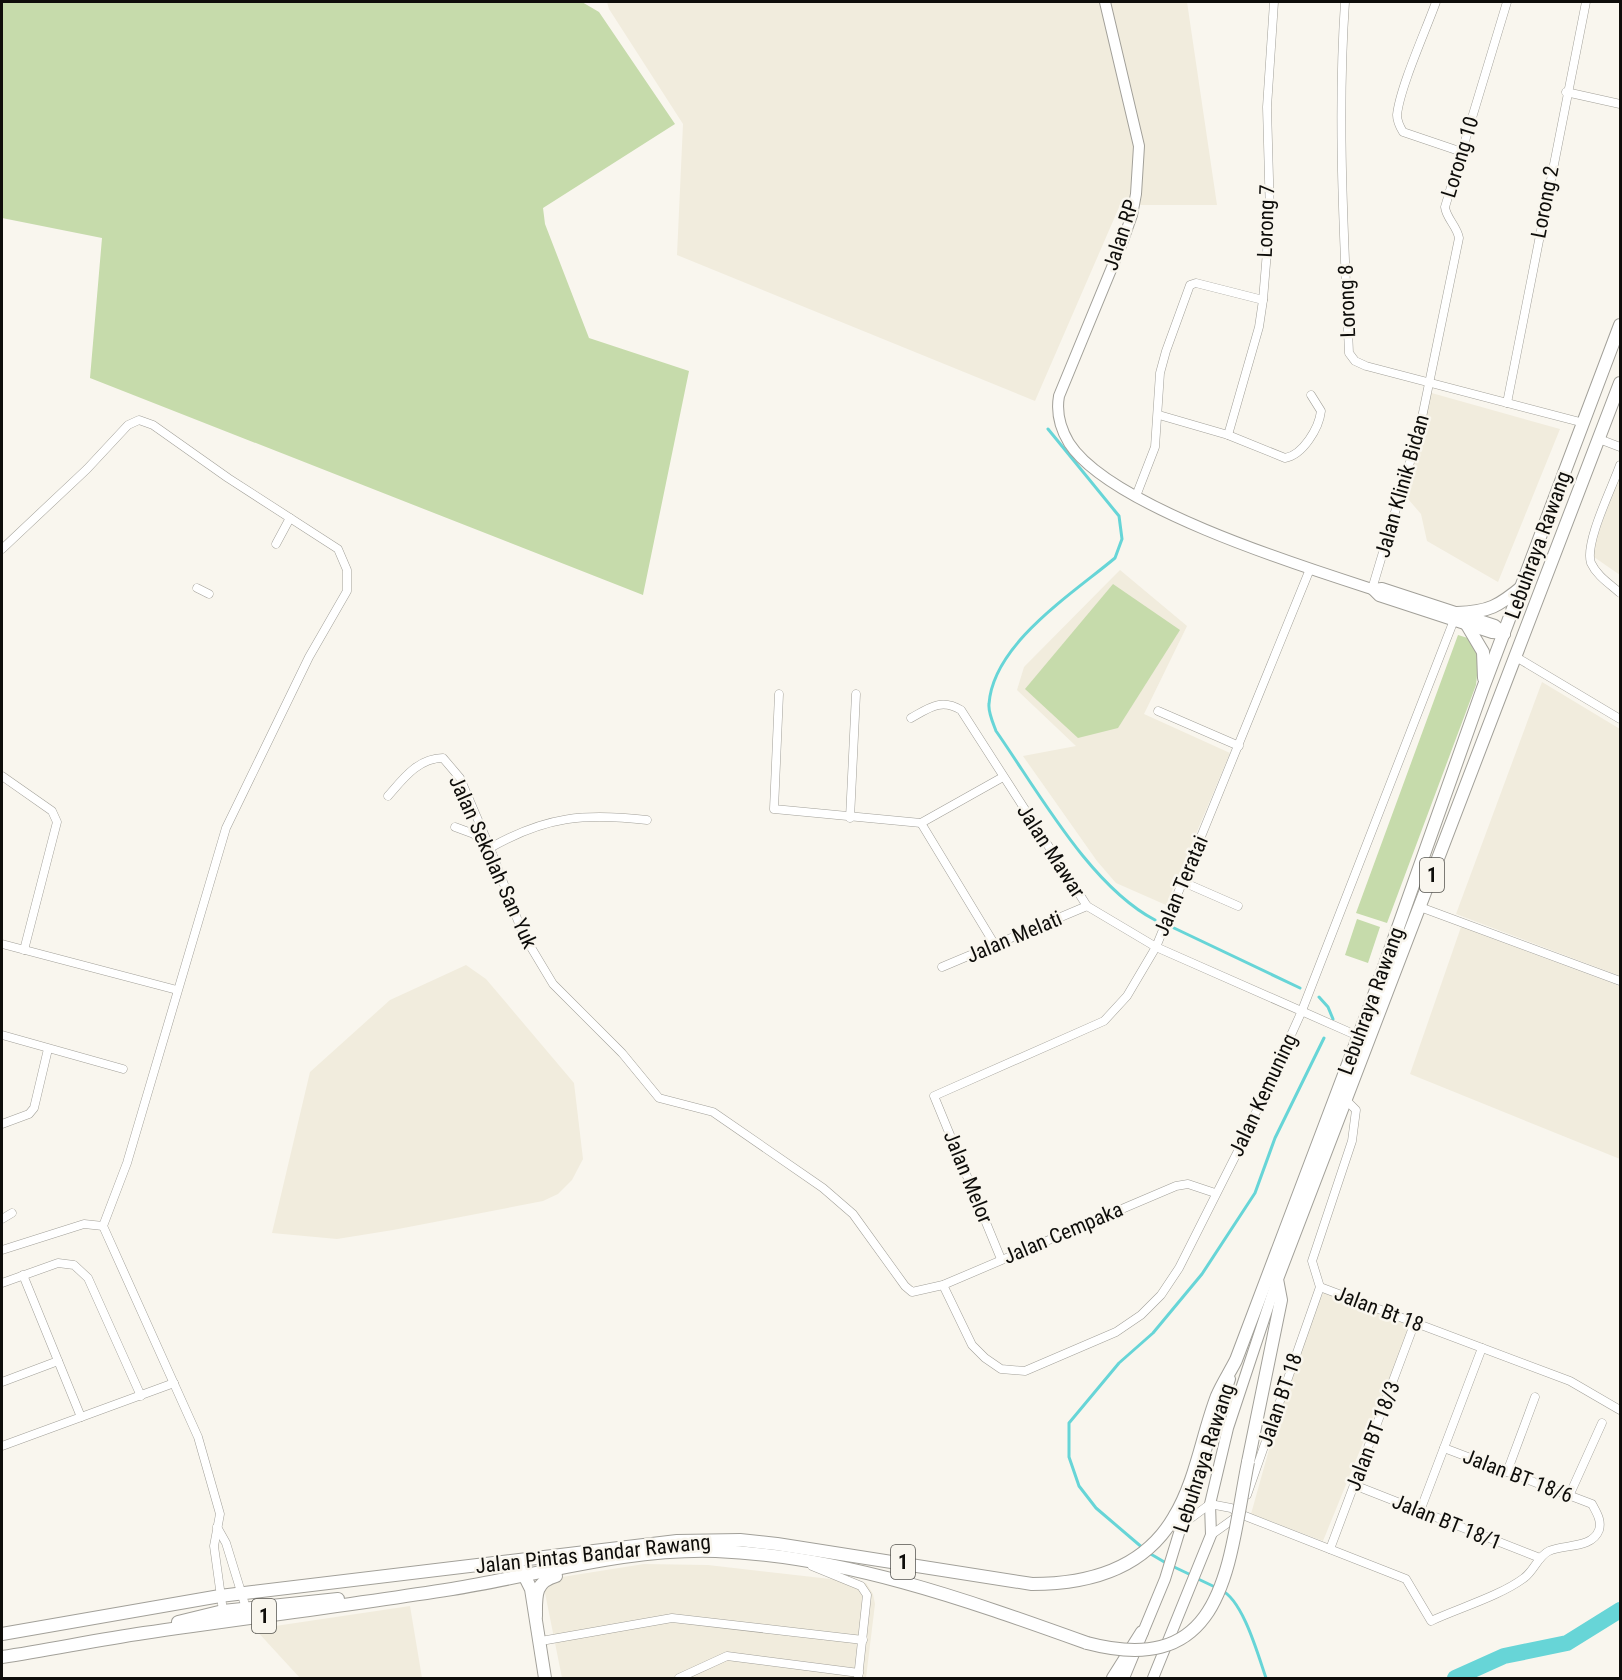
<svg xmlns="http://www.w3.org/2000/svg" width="1622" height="1680" font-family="'Roboto Condensed',sans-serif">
<rect width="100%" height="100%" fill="#f9f6ee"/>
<!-- built -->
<g fill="#f1ecdd">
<path d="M607,2h580l30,203h-97l-85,196 -358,-146 6,-131 -74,-115z"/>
<path d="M1428,392l132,37 -62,153 -71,-41 -6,-27 -19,-22z"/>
<path d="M1620,473v102l-26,-18 1,-15z"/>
<path d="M1120,570l67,56 -43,88 86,39 -64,152 -50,-22 -19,-22 -74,-105 53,-10 -59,-56 7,-23z"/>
<path d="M1542,682l78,47v247l-164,-62z"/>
<path d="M1461,927l159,59v173l-210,-85z"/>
<path d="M466,965l20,14 88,104 9,76 -11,21 -14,14 -15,7 -150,29 -56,9 -65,-6 38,-161 80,-72z"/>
<path d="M1324,1292l87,33 -88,216 -72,-27 50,-179z"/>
<path d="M644,1564l64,1 158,18 7,11 2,10 -9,74h-304l-18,-90 18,-11z"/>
<path d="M410,1606l12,72h-122l-45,-49z"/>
</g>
<!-- green -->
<g fill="#c6dbab">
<path d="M2,2h580l17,10 76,112 -132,84 2,16 44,114 100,33 -46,224 -553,-217 12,-140 -100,-20z"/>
<path d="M1113,584l67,46 -62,98 -40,10 -53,-49z"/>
<path d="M1458,635l13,4c9,16 7,28 5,46l-89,238 -31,-10z"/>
<path d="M1357,919l23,8 -12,36 -23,-8z"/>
</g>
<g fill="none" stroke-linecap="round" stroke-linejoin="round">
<!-- stream -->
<g stroke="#67d5d7" stroke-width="3">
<path d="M1048,429l71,87 3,23 -7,19c-43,36 -122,86 -126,146 -1,8 4,19 7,27 42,60 94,155 159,189"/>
<path d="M1174,928l126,60"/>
<path d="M1319,997l9,10 5,12"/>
<path d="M1144,1549l-48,-41 -17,-22 -10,-29v-34l50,-60 34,-30 49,-59 53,-81 20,-55 49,-100"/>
<path d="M1149,1553l17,10"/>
<path d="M1172,1566l19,9"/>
<path d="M1196,1578l19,9"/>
<path d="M1221,1590c22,10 37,65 45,88"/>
</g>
<!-- river -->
<path stroke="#67d5d7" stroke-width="16" d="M1455,1678l49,-22 63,-13 53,-33"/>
<defs>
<g id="street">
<path d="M1345,2c-8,116 -1,234 4,351l6,8 11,5 218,57"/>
<path d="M1436,2c-10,28 -36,85 -39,113 0,6 3,12 6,17l59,20"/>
<path d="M1566,92l54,12"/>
<path d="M1507,403l79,-401"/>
<path d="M1159,415l69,20 57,23c18,-3 34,-30 36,-47l-10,-16"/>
<path d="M1228,435l31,-108 4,-27 7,-85 -3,-108 7,-105"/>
<path d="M1599,439l21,8"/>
<path d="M1620,465c-7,21 -36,78 -29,98 6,13 19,21 29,30"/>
<path d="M1136,496l19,-49 5,-74 6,-22 24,-66 6,-2 67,17"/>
<path d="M276,544l14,-26"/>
<path d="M2,549l85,-80 41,-44 11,-5 14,5 75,53 110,71 9,21v21l-38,66 -83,171 -99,335 -24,63 95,211 22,77 -6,32 9,65"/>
<path d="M197,588l12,6"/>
<path d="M1372,589l47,-157 40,-194c-2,-12 -13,-20 -14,-31l62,-205"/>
<path d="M1516,657l104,62"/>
<path d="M779,694l-5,115 147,14"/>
<path d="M1158,711l81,35"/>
<path d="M911,718c18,-10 30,-20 50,-8l126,196 69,41 202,89"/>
<path d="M2,776l50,35 5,11 -33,128"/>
<path d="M388,796c15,-17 30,-38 55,-38l17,20 30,70 33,86 30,50 69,69 37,45 54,14 110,76 30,26 52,72 7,6 31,-7 233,-99 12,-2 27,9"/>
<path d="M850,818l6,-124"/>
<path d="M455,827l19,7 18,20"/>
<path d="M490,848c56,-32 95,-35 157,-28"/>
<path d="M1183,882l55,24"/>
<path d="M1420,907l200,74"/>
<path d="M2,944l175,46"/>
<path d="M995,945l-74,-122 82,-46"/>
<path d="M942,967l145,-61"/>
<path d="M2,1035l121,34"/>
<path d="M1346,1100l10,10 -4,31 -40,120 8,26 250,94 50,29"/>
<path d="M2,1124l27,-10 5,-6 14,-59"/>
<path d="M2,1219l10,-6"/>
<path d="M2,1250l82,-26 19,2"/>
<path d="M1001,1259l-67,-163 170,-75 23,-25 29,-49 154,-378"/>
<path d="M23,1275l58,142"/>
<path d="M2,1283l56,-20 16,2 14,13 53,118"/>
<path d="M943,1285l29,60 13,13 16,11 24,2 91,-39 25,-17 20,-20 18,-27 63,-125 59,-130 153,-393"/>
<path d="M2,1382l56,-21"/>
<path d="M2,1446l172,-63"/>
<path d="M1507,1472l28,-75"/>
<path d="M1354,1485l186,73"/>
<path d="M1247,1495l73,-208"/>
<path d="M1569,1496l33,-73"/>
<path d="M1420,1511l62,-163"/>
<path d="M1183,1524l27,-20 21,4 9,6 166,65 25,42c28,-13 69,-25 93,-43 10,-7 14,-22 25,-27 15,-7 43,-2 50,-21 3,-10 -3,-18 -7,-26l-148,-56"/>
<path d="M217,1527l9,16 20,65"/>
<path d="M1211,1535l28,-20"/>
<path d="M1330,1549l85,-227"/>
<path d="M812,1566l49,20 6,9 -9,83"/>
<path d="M541,1641l131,-23 191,22"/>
<path d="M679,1678l48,-22 132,17"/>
</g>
<g id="secondary">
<path d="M1105,2l34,144 -3,48 -4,21 -10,28 -63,153c-3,17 1,32 10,47 40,63 231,123 303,146l10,-1 113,37 10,9"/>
<path d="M1372,589l7,7 113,37 13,1"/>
<path d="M1206,1450l24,-71"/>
<path d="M1124,1678l41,-99 29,-95"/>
<path d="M1153,1678l58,-143 -1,-31 18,-76 49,-148"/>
</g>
<g id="primary">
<path d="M1457,613c32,-1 42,-7 66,-27"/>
<path d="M1467,625l16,27 1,26"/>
<path d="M1248,1462l33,-162 -4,-21 343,-896"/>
<path d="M522,1571l9,18 14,89"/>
<path d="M536,1616c0,-19 -2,-34 20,-40"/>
<path d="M178,1622l45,-11 115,-12"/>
<path d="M2,1634l218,-38 457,-55 63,-1 37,4 255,40c56,0 112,-15 142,-67 22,-36 28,-82 43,-121 5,-12 13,-24 19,-36l137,-362 110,-310 137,-363"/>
<path d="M2,1657c47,-7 94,-17 142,-24 103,-15 206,-28 308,-44 87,-14 176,-41 264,-38 129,5 251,49 371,92"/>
<path d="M1113,1678l29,-46"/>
</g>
</defs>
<!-- street casing -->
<use href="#street" stroke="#a2a099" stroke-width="9"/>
<!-- secondary casing -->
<use href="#secondary" stroke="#a2a099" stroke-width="12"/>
<!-- primary casing -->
<use href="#primary" stroke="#a2a099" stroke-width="14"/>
<!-- street -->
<use href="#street" stroke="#fff" stroke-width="8"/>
<!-- secondary -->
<use href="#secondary" stroke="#fff" stroke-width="10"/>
<!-- primary -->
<use href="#primary" stroke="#fff" stroke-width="12"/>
<defs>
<path id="primary-bridge" d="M1087,1643c140,37 141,-80 161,-181"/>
</defs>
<!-- primary-bridge casing -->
<use href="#primary-bridge" stroke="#a2a099" stroke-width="14" stroke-linecap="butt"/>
<!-- primary-bridge -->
<use href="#primary-bridge" stroke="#fff" stroke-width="12"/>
</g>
<g text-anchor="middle" stroke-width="5" stroke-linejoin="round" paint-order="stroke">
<!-- shield labels -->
<g fill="#f9f6ee" stroke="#54534e" stroke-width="1.5">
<rect x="1420" y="858" width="24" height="34" rx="4.5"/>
<rect x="891" y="1545" width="24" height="34" rx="4.5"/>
<rect x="252" y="1599" width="24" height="34" rx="4.5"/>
</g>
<g font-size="20" font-weight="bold" fill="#0e0d0a">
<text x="1432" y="882">1</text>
<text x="903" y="1569">1</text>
<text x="264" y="1623">1</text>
</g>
<!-- street labels -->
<g font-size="21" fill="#0e0d0a" stroke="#f9f6ee">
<text transform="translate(1460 157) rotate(-73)" y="7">Lorong 10</text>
<text transform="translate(1545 202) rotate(-79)" y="7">Lorong 2</text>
<text transform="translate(1266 221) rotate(-88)" y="7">Lorong 7</text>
<text transform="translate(1121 235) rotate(-72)" y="7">Jalan RP</text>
<text transform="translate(1347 301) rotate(-92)" y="7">Lorong 8</text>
<text transform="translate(1402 486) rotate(-74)" y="7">Jalan Klinik Bidan</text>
<text transform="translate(1538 545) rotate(-70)" y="7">Lebuhraya Rawang</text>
<text transform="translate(1051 851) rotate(57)" y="7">Jalan Mawar</text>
<text transform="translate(493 862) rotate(66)" y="7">Jalan Sekolah San Yuk</text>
<text transform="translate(1181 886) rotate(-67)" y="7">Jalan Teratai</text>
<text transform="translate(1014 937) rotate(-23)" y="7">Jalan Melati</text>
<text transform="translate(1371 1001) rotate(-70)" y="7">Lebuhraya Rawang</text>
<text transform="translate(1263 1095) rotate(-65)" y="7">Jalan Kemuning</text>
<text transform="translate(968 1177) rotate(68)" y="7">Jalan Melor</text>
<text transform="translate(1063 1233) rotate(-23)" y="7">Jalan Cempaka</text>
<text transform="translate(1379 1309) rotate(21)" y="7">Jalan Bt 18</text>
<text transform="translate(1280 1400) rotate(-71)" y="7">Jalan BT 18</text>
<text transform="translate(1373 1436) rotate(-69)" y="7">Jalan BT 18/3</text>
<text transform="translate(1204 1458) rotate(-72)" y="7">Lebuhraya Rawang</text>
<text transform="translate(1518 1476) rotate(21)" y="7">Jalan BT 18/6</text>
<text transform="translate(1447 1522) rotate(22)" y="7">Jalan BT 18/1</text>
<text transform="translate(593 1554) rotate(-6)" y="7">Jalan Pintas Bandar Rawang</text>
</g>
</g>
<!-- border -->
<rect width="1622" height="1680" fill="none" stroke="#0e0d0a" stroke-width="6"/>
</svg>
